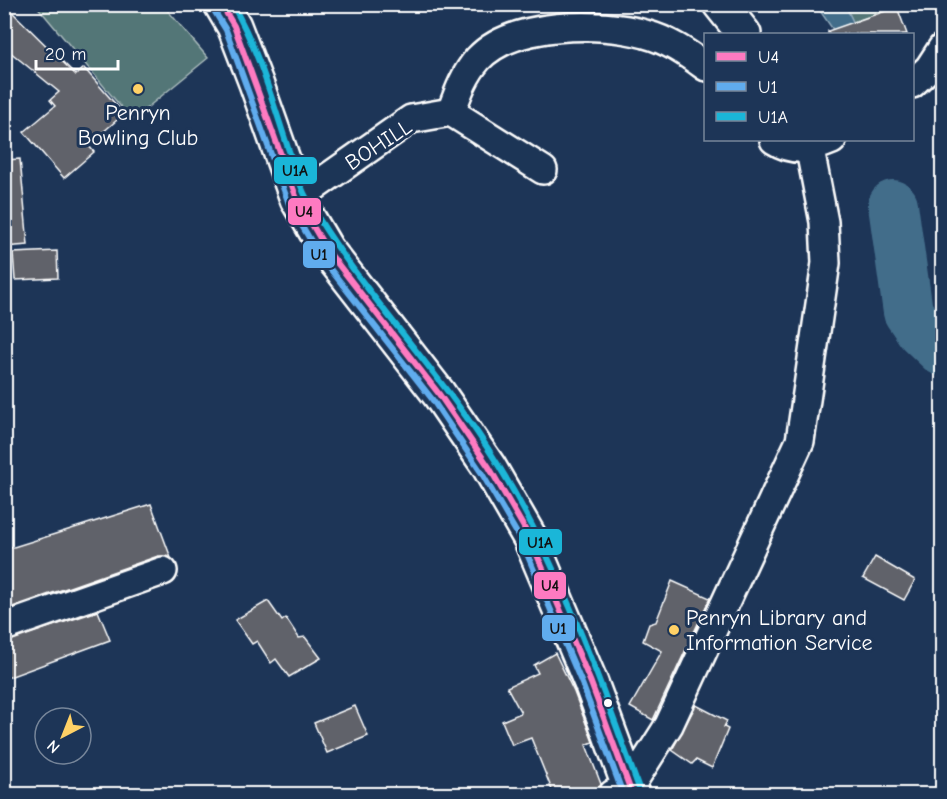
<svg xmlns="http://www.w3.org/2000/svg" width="947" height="799" font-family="'Comic Neue',sans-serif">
<rect width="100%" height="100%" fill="#1d3557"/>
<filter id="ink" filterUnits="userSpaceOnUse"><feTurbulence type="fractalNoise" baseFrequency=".0167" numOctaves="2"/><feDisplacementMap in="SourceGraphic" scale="12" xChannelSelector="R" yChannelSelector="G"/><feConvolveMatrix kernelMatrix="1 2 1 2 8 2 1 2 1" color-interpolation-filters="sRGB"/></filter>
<g filter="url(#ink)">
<!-- green -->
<g fill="#537677" stroke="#a9babb" stroke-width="1.5">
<path d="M897,4v3l-44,15 -8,-17z"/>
<path d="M36,5h127l45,53 -76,62z"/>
</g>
<!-- water -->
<path fill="#436d8a" stroke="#8ea7b9" stroke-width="1.5" d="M816,5h29l14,29h-23z"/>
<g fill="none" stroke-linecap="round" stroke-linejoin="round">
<!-- river -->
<path stroke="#436d8a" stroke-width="50" d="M893,205l15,107 13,19 21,20"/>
</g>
<!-- building -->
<g fill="#60626a" stroke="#fff" stroke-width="1.5">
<path d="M4,4l72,71 8,-7 40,46 -36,31 6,7 -30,26 -40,-46 31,-26 -5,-6 9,-8 -55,-45z"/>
<path d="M897,7l10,27h-79v-3z"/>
<path d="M20,159l8,86 -24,2v-87z"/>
<path d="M57,251l1,27 -43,2 -2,-27z"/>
<path d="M151,504l20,54 -13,-2 -154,54v-60z"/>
<path d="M875,557l40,23 -11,20 -41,-22z"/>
<path d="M672,581l38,17 -57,122 -23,-13 32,-56 -19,-10 6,-17 7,-2z"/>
<path d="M268,601l14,20 4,-3 13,20 6,-1 16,21 -32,19 -13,-18 -5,4 -14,-22 -5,3 -17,-24z"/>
<path d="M98,611l12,29 -106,39v-37z"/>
<path d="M555,653l19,39 19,50 -7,3 15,39 -3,11h-44l-23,-57 -19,7 -10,-24 19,-8 -14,-26 31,-14 -4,-8z"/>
<path d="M696,705l31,16 -3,6 4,2 -16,39 -16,-8 -4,4 -20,-14z"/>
<path d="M355,706l13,30 -41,17 -13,-30z"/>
</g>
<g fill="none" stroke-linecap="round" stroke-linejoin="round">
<defs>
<g id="minor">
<path d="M912,84l17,-16 13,-20"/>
<path d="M451,112c7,-19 13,-37 27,-53 34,-37 122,-38 167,-25 23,6 42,19 61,33"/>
<path d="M451,112l92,58"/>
<path d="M774,140c20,13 37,9 58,0"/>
<path d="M297,199l114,-80 40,-7"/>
<path d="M4,627l159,-56"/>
<path d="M613,794l16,-6 40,-63 131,-284 26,-178 -2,-41 -14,-72"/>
</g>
<g id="tertiary">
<path d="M221,4l13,22 22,57 41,116 30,51 112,144 50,73 41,71 61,145 41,111"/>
<path d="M720,4l24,30"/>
<path d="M807,140l3,10"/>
</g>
</defs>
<!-- minor casing -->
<use href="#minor" stroke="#fff" stroke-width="32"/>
<!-- tertiary casing -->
<use href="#tertiary" stroke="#fff" stroke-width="38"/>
<!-- minor -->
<use href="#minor" stroke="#1d3557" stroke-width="27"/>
<!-- tertiary -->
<use href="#tertiary" stroke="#1d3557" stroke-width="33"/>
<defs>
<path id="bus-1" d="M221,4l13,22 63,173 30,51 112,144 50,73 41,71 61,145 41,111"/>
<path id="bus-2" d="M213,9l13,21 63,174 31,52 112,143 49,73 41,70 61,144 40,108"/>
<path id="bus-3" d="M232,4c26,44 40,96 56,144 6,16 10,35 19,51 54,94 133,171 190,264 63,102 102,216 143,328"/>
</defs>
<!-- bus-1 casing -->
<use href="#bus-1" stroke="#1d3557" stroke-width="10"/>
<!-- bus-2 casing -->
<use href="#bus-2" stroke="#1d3557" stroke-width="10"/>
<!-- bus-3 casing -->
<use href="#bus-3" stroke="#1d3557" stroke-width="10"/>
<!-- bus-1 -->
<use href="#bus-1" stroke="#fe7ac1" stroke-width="6"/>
<!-- bus-2 -->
<use href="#bus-2" stroke="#60acee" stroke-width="6"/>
<!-- bus-3 -->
<use href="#bus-3" stroke="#1ab6d8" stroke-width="6"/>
</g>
</g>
<!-- markers -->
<g fill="#ffd166" stroke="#1d3557" stroke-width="2">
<circle cx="138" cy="89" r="6"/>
<circle cx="674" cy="630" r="6"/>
</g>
<circle fill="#fff" stroke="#1d3557" stroke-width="2" cx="608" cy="703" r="5"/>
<g text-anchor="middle" stroke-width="6" stroke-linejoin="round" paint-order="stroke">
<!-- poi labels -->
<g font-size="22" fill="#fff" stroke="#1d3557">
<text x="138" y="120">Penryn<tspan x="138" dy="25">Bowling Club</tspan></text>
<text x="686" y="625" text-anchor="start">Penryn Library and<tspan x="686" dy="25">Information Service</tspan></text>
</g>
<!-- street labels -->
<g font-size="22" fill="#fff" stroke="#1d3557">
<text transform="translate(378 144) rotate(-33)" y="8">BOHILL</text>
</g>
</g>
<g stroke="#1d3557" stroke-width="2">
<rect x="273" y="156" width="45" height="29" rx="6" fill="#1ab6d8"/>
<rect x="287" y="197" width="35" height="29" rx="6" fill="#fe7ac1"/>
<rect x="302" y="240" width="34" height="29" rx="6" fill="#60acee"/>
<rect x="518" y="528" width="45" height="28" rx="6" fill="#1ab6d8"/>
<rect x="533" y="571" width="34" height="29" rx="6" fill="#fe7ac1"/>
<rect x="541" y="614" width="35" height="28" rx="6" fill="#60acee"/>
</g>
<g font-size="16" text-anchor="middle" font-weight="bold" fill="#111">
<text x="295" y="176">U1A</text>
<text x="304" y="217">U4</text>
<text x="319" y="260">U1</text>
<text x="540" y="548">U1A</text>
<text x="550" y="591">U4</text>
<text x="558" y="634">U1</text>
</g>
<!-- margin -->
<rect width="947" height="799" fill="none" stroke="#1d3557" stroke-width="24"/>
<rect x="12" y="12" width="923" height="775" fill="none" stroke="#fff" stroke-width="2" filter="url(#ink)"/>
<!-- legend -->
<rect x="704" y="33" width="210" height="108" fill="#1d3557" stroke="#77869a" stroke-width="1.5"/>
<rect x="716" y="52" width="30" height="9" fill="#fe7ac1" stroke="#77869a" stroke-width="1.5"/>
<text x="758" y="63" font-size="18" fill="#ffffff">U4</text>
<rect x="716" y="82" width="30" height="9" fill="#60acee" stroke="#77869a" stroke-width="1.5"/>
<text x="758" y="93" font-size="18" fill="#ffffff">U1</text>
<rect x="716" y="112" width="30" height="9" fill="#1ab6d8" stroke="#77869a" stroke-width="1.5"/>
<text x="758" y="123" font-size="18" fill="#ffffff">U1A</text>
<!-- north arrow -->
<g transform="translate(63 736) rotate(222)"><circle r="28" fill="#1d3557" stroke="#77869a" stroke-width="1.5"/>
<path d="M0-4.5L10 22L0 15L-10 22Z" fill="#ffd166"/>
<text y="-9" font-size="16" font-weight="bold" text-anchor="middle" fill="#ffffff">N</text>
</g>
<!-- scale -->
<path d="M36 60v9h82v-9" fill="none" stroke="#ffffff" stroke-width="3"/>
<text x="45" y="60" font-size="18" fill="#ffffff" stroke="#1d3557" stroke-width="4.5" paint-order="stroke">20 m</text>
</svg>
